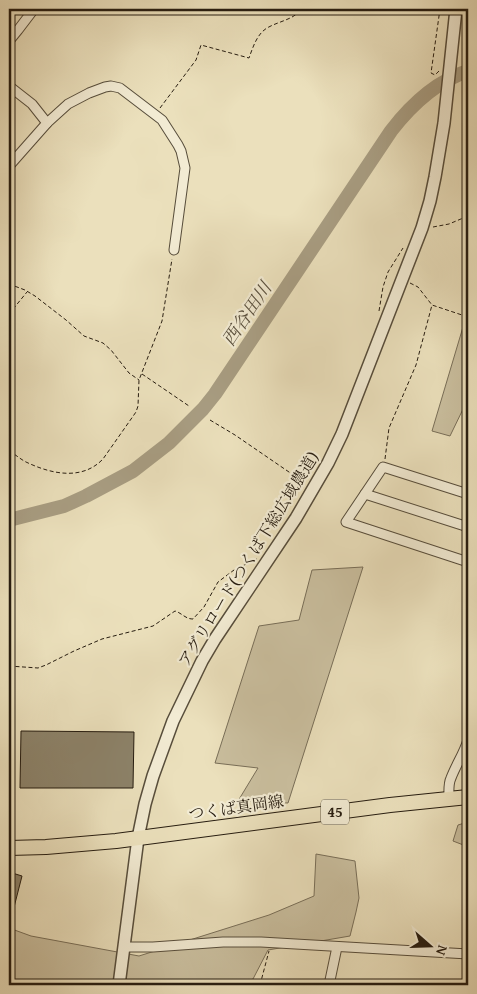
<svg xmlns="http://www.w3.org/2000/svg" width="477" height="994" font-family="'Gentium Book Plus','Noto Serif JP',serif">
<rect width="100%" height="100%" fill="#ebe0bc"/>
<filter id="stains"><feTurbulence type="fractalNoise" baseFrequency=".004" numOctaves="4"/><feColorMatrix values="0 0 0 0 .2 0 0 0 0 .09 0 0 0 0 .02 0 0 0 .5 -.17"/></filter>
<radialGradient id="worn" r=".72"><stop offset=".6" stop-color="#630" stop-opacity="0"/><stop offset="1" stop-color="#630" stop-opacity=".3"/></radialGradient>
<!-- green -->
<g fill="#cabf9f" stroke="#786e58">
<path d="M463,327l5,1v78l-3,-1 -15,31 -18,-5z"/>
<path d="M363,567l-75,236 -50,-2 20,-33 -43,-5 44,-137 40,-6 13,-50z"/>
<path d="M468,822v28l-2,-4 -13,-5 5,-16z"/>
<path d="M316,854l39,7 4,37 -3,14 -6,24 -82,14 -15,29 -11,6h-233v-57l22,8 108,20 130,-41 45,-19z"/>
</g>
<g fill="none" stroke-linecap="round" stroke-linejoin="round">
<!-- river -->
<path stroke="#a89d82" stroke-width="14" d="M9,520l55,-14 22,-10 47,-25 36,-28 34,-34 12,-15 176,-263c20,-26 46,-50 77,-60"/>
</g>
<!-- building -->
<g fill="#8c8269" stroke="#261c10">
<path d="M21,731l113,1 -1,56h-113z"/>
<path d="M9,872l13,4 -11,43 -2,-1z"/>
</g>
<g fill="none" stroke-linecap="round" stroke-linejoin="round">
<defs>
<g id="minor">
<path d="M9,41l9,-11 16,-21"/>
<path d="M9,86l23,18 15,19"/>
<path d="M9,166l38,-43 21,-19 21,-11 16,-6 6,-1 9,2 42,32 16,25 3,6 4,17 -11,82"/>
<path d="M365,494l103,33"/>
<path d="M468,494l-85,-27 -37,55 122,40"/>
<path d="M449,799c0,-7 -1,-15 2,-21 5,-13 13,-25 17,-38"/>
<path d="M125,947h28l70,-5h38l207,12"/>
<path d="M329,985l8,-38"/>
</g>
<path id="tertiary" d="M119,985l19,-147 7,-34 8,-28 20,-55 29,-60 13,-22 81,-121 32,-55 14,-29 80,-206 8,-27 5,-24 9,-54 12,-114"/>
<path id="primary" d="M9,848l37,-1 70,-6 274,-36 78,-8"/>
</defs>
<!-- minor casing -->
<use href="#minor" stroke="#574d3b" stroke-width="11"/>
<!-- tertiary casing -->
<use href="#tertiary" stroke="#574d3b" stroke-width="14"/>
<!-- primary casing -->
<use href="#primary" stroke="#261c10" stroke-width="16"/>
<!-- path -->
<g stroke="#261c10" stroke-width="1" stroke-dasharray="4 2.5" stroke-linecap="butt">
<path d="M439,71l-4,4 -4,-2 9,-64"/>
<path d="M160,108l36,-48 5,-15 48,13c4,-11 8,-24 18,-30 12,-7 26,-8 35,-19"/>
<path d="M433,227l16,-3 19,-8"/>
<path d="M410,283l8,4 14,18 36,12"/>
<path d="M9,284l16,6 10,6 31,24 18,16 19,7 8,7 18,23 10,7"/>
<path d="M379,311l4,-24 5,-15 15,-24"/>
<path d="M9,314l18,-22"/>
<path d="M142,374l47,32"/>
<path d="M210,420l25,15 70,48"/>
<path d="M9,451c6,3 11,8 17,11 25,12 56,19 77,-3l33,-47 2,-6 1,-26 23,-59 10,-62"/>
<path d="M385,459l4,-31 27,-63 16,-60"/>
<path d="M9,666l29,2 8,-3 28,-14 28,-12 51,-13 22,-15c7,2 10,8 18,8l11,-12 14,-25 16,-12 23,-11"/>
<path d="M260,985l9,-34"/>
</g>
<!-- minor -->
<use href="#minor" stroke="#f2ebd3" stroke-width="9"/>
<!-- tertiary -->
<use href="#tertiary" stroke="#f2ebd3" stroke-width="11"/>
<!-- primary -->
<use href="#primary" stroke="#ebe0bc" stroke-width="14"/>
</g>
<g text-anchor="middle" stroke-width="4.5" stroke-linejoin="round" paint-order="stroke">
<!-- shield labels -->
<rect fill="#f2ebd3" stroke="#635a4a" stroke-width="1" x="321" y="799.5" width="28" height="25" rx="4"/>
<g font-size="15" font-weight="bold" fill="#261c10">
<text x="335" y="817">45</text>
</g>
<!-- street labels -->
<g font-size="16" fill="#261c10" stroke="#f2ebd3">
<text transform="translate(248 559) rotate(-58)" y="6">アグリロード(つくば下総広域農道)</text>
<text transform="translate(236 807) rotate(-8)" y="6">つくば真岡線</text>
</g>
<!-- water labels -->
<g font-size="18" font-style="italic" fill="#5a503e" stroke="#f2ebd3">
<text transform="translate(247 314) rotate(-56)" y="6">西谷田川</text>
</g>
</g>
<!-- margin -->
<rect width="477" height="994" fill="none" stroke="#ebe0bc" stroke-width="30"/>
<rect x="10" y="10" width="457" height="974" fill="none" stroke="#261c10" stroke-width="2.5"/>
<rect x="15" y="15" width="447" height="964" fill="none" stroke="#261c10"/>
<!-- north arrow -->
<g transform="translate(430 946) rotate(110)" stroke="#f2ebd3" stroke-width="4" paint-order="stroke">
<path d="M0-4L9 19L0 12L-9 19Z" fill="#261c10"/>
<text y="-8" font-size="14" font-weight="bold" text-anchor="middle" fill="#261c10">N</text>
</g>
<rect width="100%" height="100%" filter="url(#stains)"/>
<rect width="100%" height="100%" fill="url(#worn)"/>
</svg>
